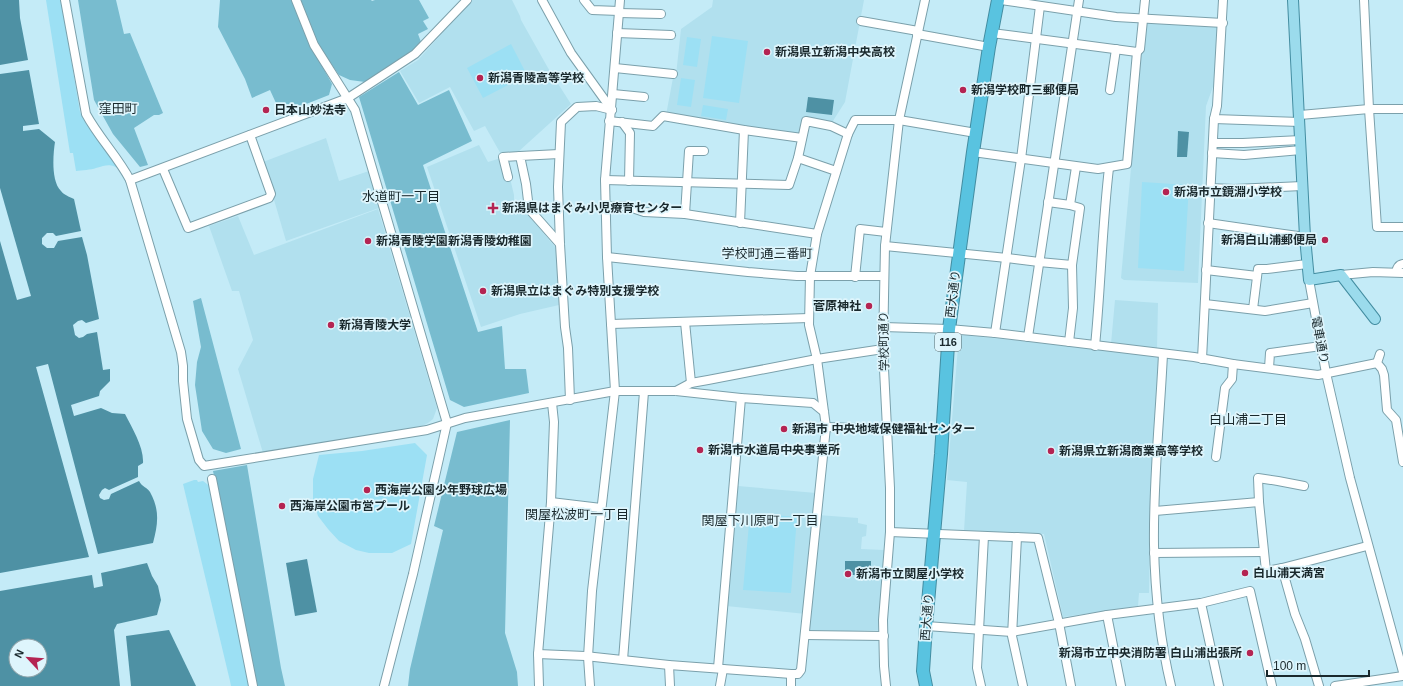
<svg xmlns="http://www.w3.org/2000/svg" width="1403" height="686" font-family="Helvetica,'Noto Sans JP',sans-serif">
<rect width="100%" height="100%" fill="#c4ebf7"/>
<!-- built -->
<g fill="#b1e0ee">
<path d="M472,0h40l8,16 1,4 27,48 23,36 -53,48 -16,4 -17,-30 -11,5 -24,-44 -31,16 -19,-32 18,-11z"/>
<path d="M713,0h151l-19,102 -14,22 -28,-5 -3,17 -134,-21 7,-37 3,-3 5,-46 31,-22z"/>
<path d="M1147,23l69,3 1,1 -3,57 -8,22 -8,177 -74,-3 -3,-2 23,-252z"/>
<path d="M326,138l13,43 30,-10 10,37 -93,33 -23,-79z"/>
<path d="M479,145l9,17 13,-4 9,20 4,17v16l14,4 28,33 3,57 -39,9 -39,13 -54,-160z"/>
<path d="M378,209l59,199 -4,11 -5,4 -6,3 -159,27 -25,-84 15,-29 -14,-49h-7l-23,-65 29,-10 16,39z"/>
<path d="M1115,300l43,3 -1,45 -46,-4z"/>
<path d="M959,335l63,6 138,16 -10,170 -1,66h-10l-1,13 -75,11 -19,-83 -80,-3 3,-49 -20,-2z"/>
<path d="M738,486l78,7 -10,121 -80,-8z"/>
<path d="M818,515l40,3v5l9,2 -1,11 -4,1 -1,12 23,1 -6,80 -31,1 -38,-1z"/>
</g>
<!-- green -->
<g fill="#9ce0f4">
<path d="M46,0h15l19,112c6,15 18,27 28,40 5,5 9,12 13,18 -11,-7 -14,-5 -25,-2 -5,2 -14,2 -20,3l-3,-18h-3z"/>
<path d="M712,36l36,5 -9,62 -36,-5z"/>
<path d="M687,37l14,2 -4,28 -14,-2z"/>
<path d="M511,44l16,31 -44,23 -16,-30z"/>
<path d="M681,78l14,2 -4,27 -14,-2z"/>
<path d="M703,105l25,4 -2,11 -25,-4z"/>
<path d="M1142,182l47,3 -5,86 -46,-3z"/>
<path d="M415,443l12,12 -16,89 -19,9h-23l-13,-3 -17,-9 -11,-12 -10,-13 -5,-16v-21l6,-24 43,-4z"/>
<path d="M194,480h3l1,2 5,-1 8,6 38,199h-18l-1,-5 -47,-197z"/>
<path d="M750,513l47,4 -6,76 -48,-3z"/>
</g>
<!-- forest -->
<g fill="#78bccf">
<path d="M78,0h38l8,34 6,-1 33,80 -4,2h-5l-20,13 14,37 -8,2 -27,-33 -19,-34z"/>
<path d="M220,0h73l18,46 21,38 -3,11 -48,19 -11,-24 -18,8 -7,-19 -27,-52z"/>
<path d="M299,0h72l1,1 3,-1h44l10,18 -6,3 5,8 -10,5 3,8 -7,8 -49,32 -15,-2 -11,-5 -23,-33z"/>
<path d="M399,72l19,33 31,-15 23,51 -49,24 55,167 24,-6 3,43h21l3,24 -65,14 -14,-7 -91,-303z"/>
<path d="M201,298l40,151 -15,4 -13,-4 -11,-18 -7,-46 2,-23 4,-15 -8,-46z"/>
<path d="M510,420l-5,213 12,39 1,14h-110l2,-17 33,-139 -9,-4 23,-94z"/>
<path d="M247,465l34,203 4,18h-29l-43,-215z"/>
</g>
<!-- water -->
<g fill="#4e91a4" fill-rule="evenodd">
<path d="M0,0h19l1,18 8,42 -28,5z"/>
<path d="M29,70l10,54 -16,2v5l16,-2 16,13c-2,13 -4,39 6,49 3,4 9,6 13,8l7,32 -25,5 -3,-3h-6l-5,5v6l5,4h7l4,-7 24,-4 5,18 12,64 -13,4 -4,-3 -4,1 -5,4 2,10 4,3 4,-1 4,-3 10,-2 6,38 7,-1v12l-10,10 -1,5 -28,9 3,11 27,-8 11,5 13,1c7,14 19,33 18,49l-5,3v11l-29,13 -4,-2 -3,2 -3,5 1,3 4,2 5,-1 2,-5 28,-13c3,6 9,7 11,11 10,18 8,32 3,51l-55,11 -50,-190 -12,3 53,190 -89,16v-499z"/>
<path d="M808,97l26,3 -2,15 -26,-3z"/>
<path d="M1178,131l11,1 -2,25h-10z"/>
<path d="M307,559l10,53 -22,4 -9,-53z"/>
<rect x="845" y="561" width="26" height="14"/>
<path d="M147,563l5,13 6,10 3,14 -4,15 -40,9 -3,6 6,56h-120v-95l92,-16 2,13 9,-2 -2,-13zM16,646h24v24h-24z"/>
<path d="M169,630l27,56h-65l-5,-50z"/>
</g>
<!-- pier -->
<path fill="#c4ebf7" d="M0,188l31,108 -14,4 -17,-59z"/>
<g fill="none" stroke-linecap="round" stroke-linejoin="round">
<defs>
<g id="minor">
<path d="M65,0l21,114c13,24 32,43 44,66l51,172 2,14v15l4,38 12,41 5,6 223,-36 38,-12 150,-27h61l65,7 72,5 11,9"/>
<path d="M296,0l18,45 41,65 92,313 -34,151 -29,112"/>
<path d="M542,0l29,53 41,57"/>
<path d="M584,0l8,10 27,1"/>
<path d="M1001,0l115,17 107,6"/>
<path d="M1223,0l-6,106 -3,13 86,3"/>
<path d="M1364,0l5,109 8,118h26"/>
<path d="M619,13l42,1"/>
<path d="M861,21l57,10"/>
<path d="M617,33l54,2"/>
<path d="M992,33l145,19"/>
<path d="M917,34l72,13"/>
<path d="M615,68l58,6"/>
<path d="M1110,90l6,-41"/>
<path d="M613,94l31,3"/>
<path d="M1300,115l69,-6h34"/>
<path d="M609,121l44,5 10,-10 81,14 58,8"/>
<path d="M622,122l8,11 -1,48"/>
<path d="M1213,143h30l58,-3"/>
<path d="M973,152l125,17 29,-5 10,-112 3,-3 5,-49"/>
<path d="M1212,153l32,2 57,-5"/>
<path d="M559,154l-39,2 6,28 3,25 31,35"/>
<path d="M798,158l8,-37 25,5 17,8"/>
<path d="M163,169l25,59 81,-30 2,-4 -21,-59"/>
<path d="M508,177l-5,-20 17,-1"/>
<path d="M130,180l218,-82 67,-44 52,-54"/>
<path d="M605,180l184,5 9,-27 38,13"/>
<path d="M1210,188l24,1 68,-3"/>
<path d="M1048,202l22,3"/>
<path d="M605,206h21l18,6 41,2 132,20"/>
<path d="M685,214l4,-63h15"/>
<path d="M740,223l4,-93"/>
<path d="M1208,223l97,14"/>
<path d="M885,246l122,12 32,4 33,3"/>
<path d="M607,257l141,15 49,4h87"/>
<path d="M1206,270l51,6"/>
<path d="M1396,272c1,-4 2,-7 7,-8"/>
<path d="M1341,275l32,-3 30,1"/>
<path d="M855,277l5,-48 26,3"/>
<path d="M1309,280l17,93 24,105 53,194"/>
<path d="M1205,304l60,7 48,-8"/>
<path d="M1253,309l5,-40h9l40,-5"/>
<path d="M685,322l6,61"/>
<path d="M611,324l198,-6"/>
<path d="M883,327l66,2 46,4 199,24 39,7 85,11 59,-12"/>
<path d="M995,333l26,-174 19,-153"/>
<path d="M1028,337l51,-337"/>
<path d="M1069,342l4,-34 -1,-43 8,-57 -10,-3 6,-38"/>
<path d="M1095,346c6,-60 7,-119 14,-178"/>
<path d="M1163,354c-3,63 -10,127 -9,191 1,47 6,95 17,141"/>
<path d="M1380,354l-3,9 5,6 2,6 3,35 9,10 7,42"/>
<path d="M1202,359l12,-240"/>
<path d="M1269,368l1,-15 51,-7"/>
<path d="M676,391l15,-8 17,-3 109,-21 66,-10"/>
<path d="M570,400l-2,-52 -3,-21 -5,-83 -2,-57 3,-65 16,-15 19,-1 16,4"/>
<path d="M826,427l62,2"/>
<path d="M1216,457l9,-69 7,-9 1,-15"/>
<path d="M212,479l41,207"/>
<path d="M1304,486l-26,-5 -20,-3 1,24 7,69 16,-3 85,-22"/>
<path d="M551,502l50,6"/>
<path d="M1155,511l104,-9"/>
<path d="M890,532l148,6 21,85 12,63"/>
<path d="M1017,537l-5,99 11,50"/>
<path d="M1154,553l109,-1"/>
<path d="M1282,568l13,46 10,25 14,47"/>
<path d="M1201,603l18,83"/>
<path d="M1107,615l94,-12 49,-12 22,95"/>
<path d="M926,626l86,6 95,-17 14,71"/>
<path d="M805,635l79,1"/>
<path d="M538,654l47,2 84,9 122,9h7l3,-4 25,-243 -9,-68 -8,-34 1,-49 7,-42 31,-100 7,-14h44l77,13"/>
<path d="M623,660l21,-268"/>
<path d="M669,665l1,21"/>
<path d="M718,668l23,-270"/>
<path d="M539,686l-1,-32 13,-152 3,-80 -2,-19"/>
<path d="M590,686l-2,-29 4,-66 23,-200 -8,-134 -2,-77 15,-180"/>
<path d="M720,686l3,-17"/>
<path d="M791,686v-12"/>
<path d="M886,686l-2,-20 -1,-46 7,-88v-44l-7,-139 2,-103 14,-126 26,-120"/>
<path d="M981,686l-4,-18 7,-132"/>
<path d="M1335,686l68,-10"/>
</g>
<path id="major" d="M1293,0l12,237 4,43 32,-5 34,44"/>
<path id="highway" d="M926,686l-3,-15 3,-45 15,-172 8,-125 24,-177 16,-105 9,-47"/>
</defs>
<!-- minor casing -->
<use href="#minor" stroke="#7ba0ab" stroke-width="10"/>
<!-- major casing -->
<use href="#major" stroke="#438da1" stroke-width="12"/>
<!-- highway casing -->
<use href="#highway" stroke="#438da1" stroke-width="14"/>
<!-- minor -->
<use href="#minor" stroke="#fff" stroke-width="8"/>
<!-- major -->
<use href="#major" stroke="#9bdbec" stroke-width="10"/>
<!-- highway -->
<use href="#highway" stroke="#59c3e0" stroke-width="12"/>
</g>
<!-- markers -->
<g fill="#b42452" stroke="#def5fc" stroke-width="1.5">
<circle cx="767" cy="52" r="4"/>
<circle cx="480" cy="78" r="4"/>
<circle cx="963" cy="90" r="4"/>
<circle cx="266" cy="110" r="4"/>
<circle cx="1166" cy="192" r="4"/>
<path d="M491 202h4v4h4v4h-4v4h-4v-4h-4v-4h4z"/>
<circle cx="1325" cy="240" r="4"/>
<circle cx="368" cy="241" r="4"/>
<circle cx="483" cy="291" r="4"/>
<circle cx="869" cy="306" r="4"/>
<circle cx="331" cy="325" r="4"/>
<circle cx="784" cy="429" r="4"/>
<circle cx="700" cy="450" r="4"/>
<circle cx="1051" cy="451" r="4"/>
<circle cx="367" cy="490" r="4"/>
<circle cx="282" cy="506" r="4"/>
<circle cx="1245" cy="573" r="4"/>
<circle cx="848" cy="574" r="4"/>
<circle cx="1250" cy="653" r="4"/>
</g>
<g text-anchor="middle" stroke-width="3.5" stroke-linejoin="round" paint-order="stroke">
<!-- shield labels -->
<rect fill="#def5fc" stroke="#54666a" stroke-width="1" x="935" y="333" width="26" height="18" rx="3"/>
<g font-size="11" font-weight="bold" fill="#19282c">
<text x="948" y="346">116</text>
</g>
<!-- poi labels -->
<g font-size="12" font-weight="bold" fill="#19282c" stroke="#def5fc" text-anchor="start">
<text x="775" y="56">新潟県立新潟中央高校</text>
<text x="488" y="82">新潟青陵高等学校</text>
<text x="971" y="94">新潟学校町三郵便局</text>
<text x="274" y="114">日本山妙法寺</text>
<text x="1174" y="196">新潟市立鏡淵小学校</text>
<text x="502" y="212">新潟県はまぐみ小児療育センター</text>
<text x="1317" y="244" text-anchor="end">新潟白山浦郵便局</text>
<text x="376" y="245">新潟青陵学園新潟青陵幼稚園</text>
<text x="491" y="295">新潟県立はまぐみ特別支援学校</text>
<text x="861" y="310" text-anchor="end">菅原神社</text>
<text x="339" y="329">新潟青陵大学</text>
<text x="792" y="433">新潟市 中央地域保健福祉センター</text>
<text x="708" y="454">新潟市水道局中央事業所</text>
<text x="1059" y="455">新潟県立新潟商業高等学校</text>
<text x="375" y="494">西海岸公園少年野球広場</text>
<text x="290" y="510">西海岸公園市営プール</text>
<text x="1253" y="577">白山浦天満宮</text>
<text x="856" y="578">新潟市立関屋小学校</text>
<text x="1242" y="657" text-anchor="end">新潟市立中央消防署 白山浦出張所</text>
</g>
<!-- street labels -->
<g font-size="12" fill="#19282c" stroke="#def5fc">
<text transform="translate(953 294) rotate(-83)" y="4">西大通り</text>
<text transform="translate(1320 340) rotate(79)" y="4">電車通り</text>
<text transform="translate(884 341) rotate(-91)" y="4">学校町通り</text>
<text transform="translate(927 617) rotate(-85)" y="4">西大通り</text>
</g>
<!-- neighbourhood labels -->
<g font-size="13" fill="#19282c" stroke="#def5fc">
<text x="118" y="113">窪田町</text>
<text x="401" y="201">水道町一丁目</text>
<text x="767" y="258">学校町通三番町</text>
<text x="1248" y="424">白山浦二丁目</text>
<text x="577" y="519">関屋松波町一丁目</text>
<text x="760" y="525">関屋下川原町一丁目</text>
</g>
</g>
<!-- north arrow -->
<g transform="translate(28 658) rotate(296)"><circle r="19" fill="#def5fc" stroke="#8fa3a9"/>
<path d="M0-3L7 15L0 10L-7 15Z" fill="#b42452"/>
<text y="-6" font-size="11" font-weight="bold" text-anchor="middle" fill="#19282c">N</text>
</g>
<!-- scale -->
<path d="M1267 670v6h102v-6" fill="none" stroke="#19282c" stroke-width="2"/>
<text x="1273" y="670" font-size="12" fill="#19282c" stroke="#def5fc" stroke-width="3" paint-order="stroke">100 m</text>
</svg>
